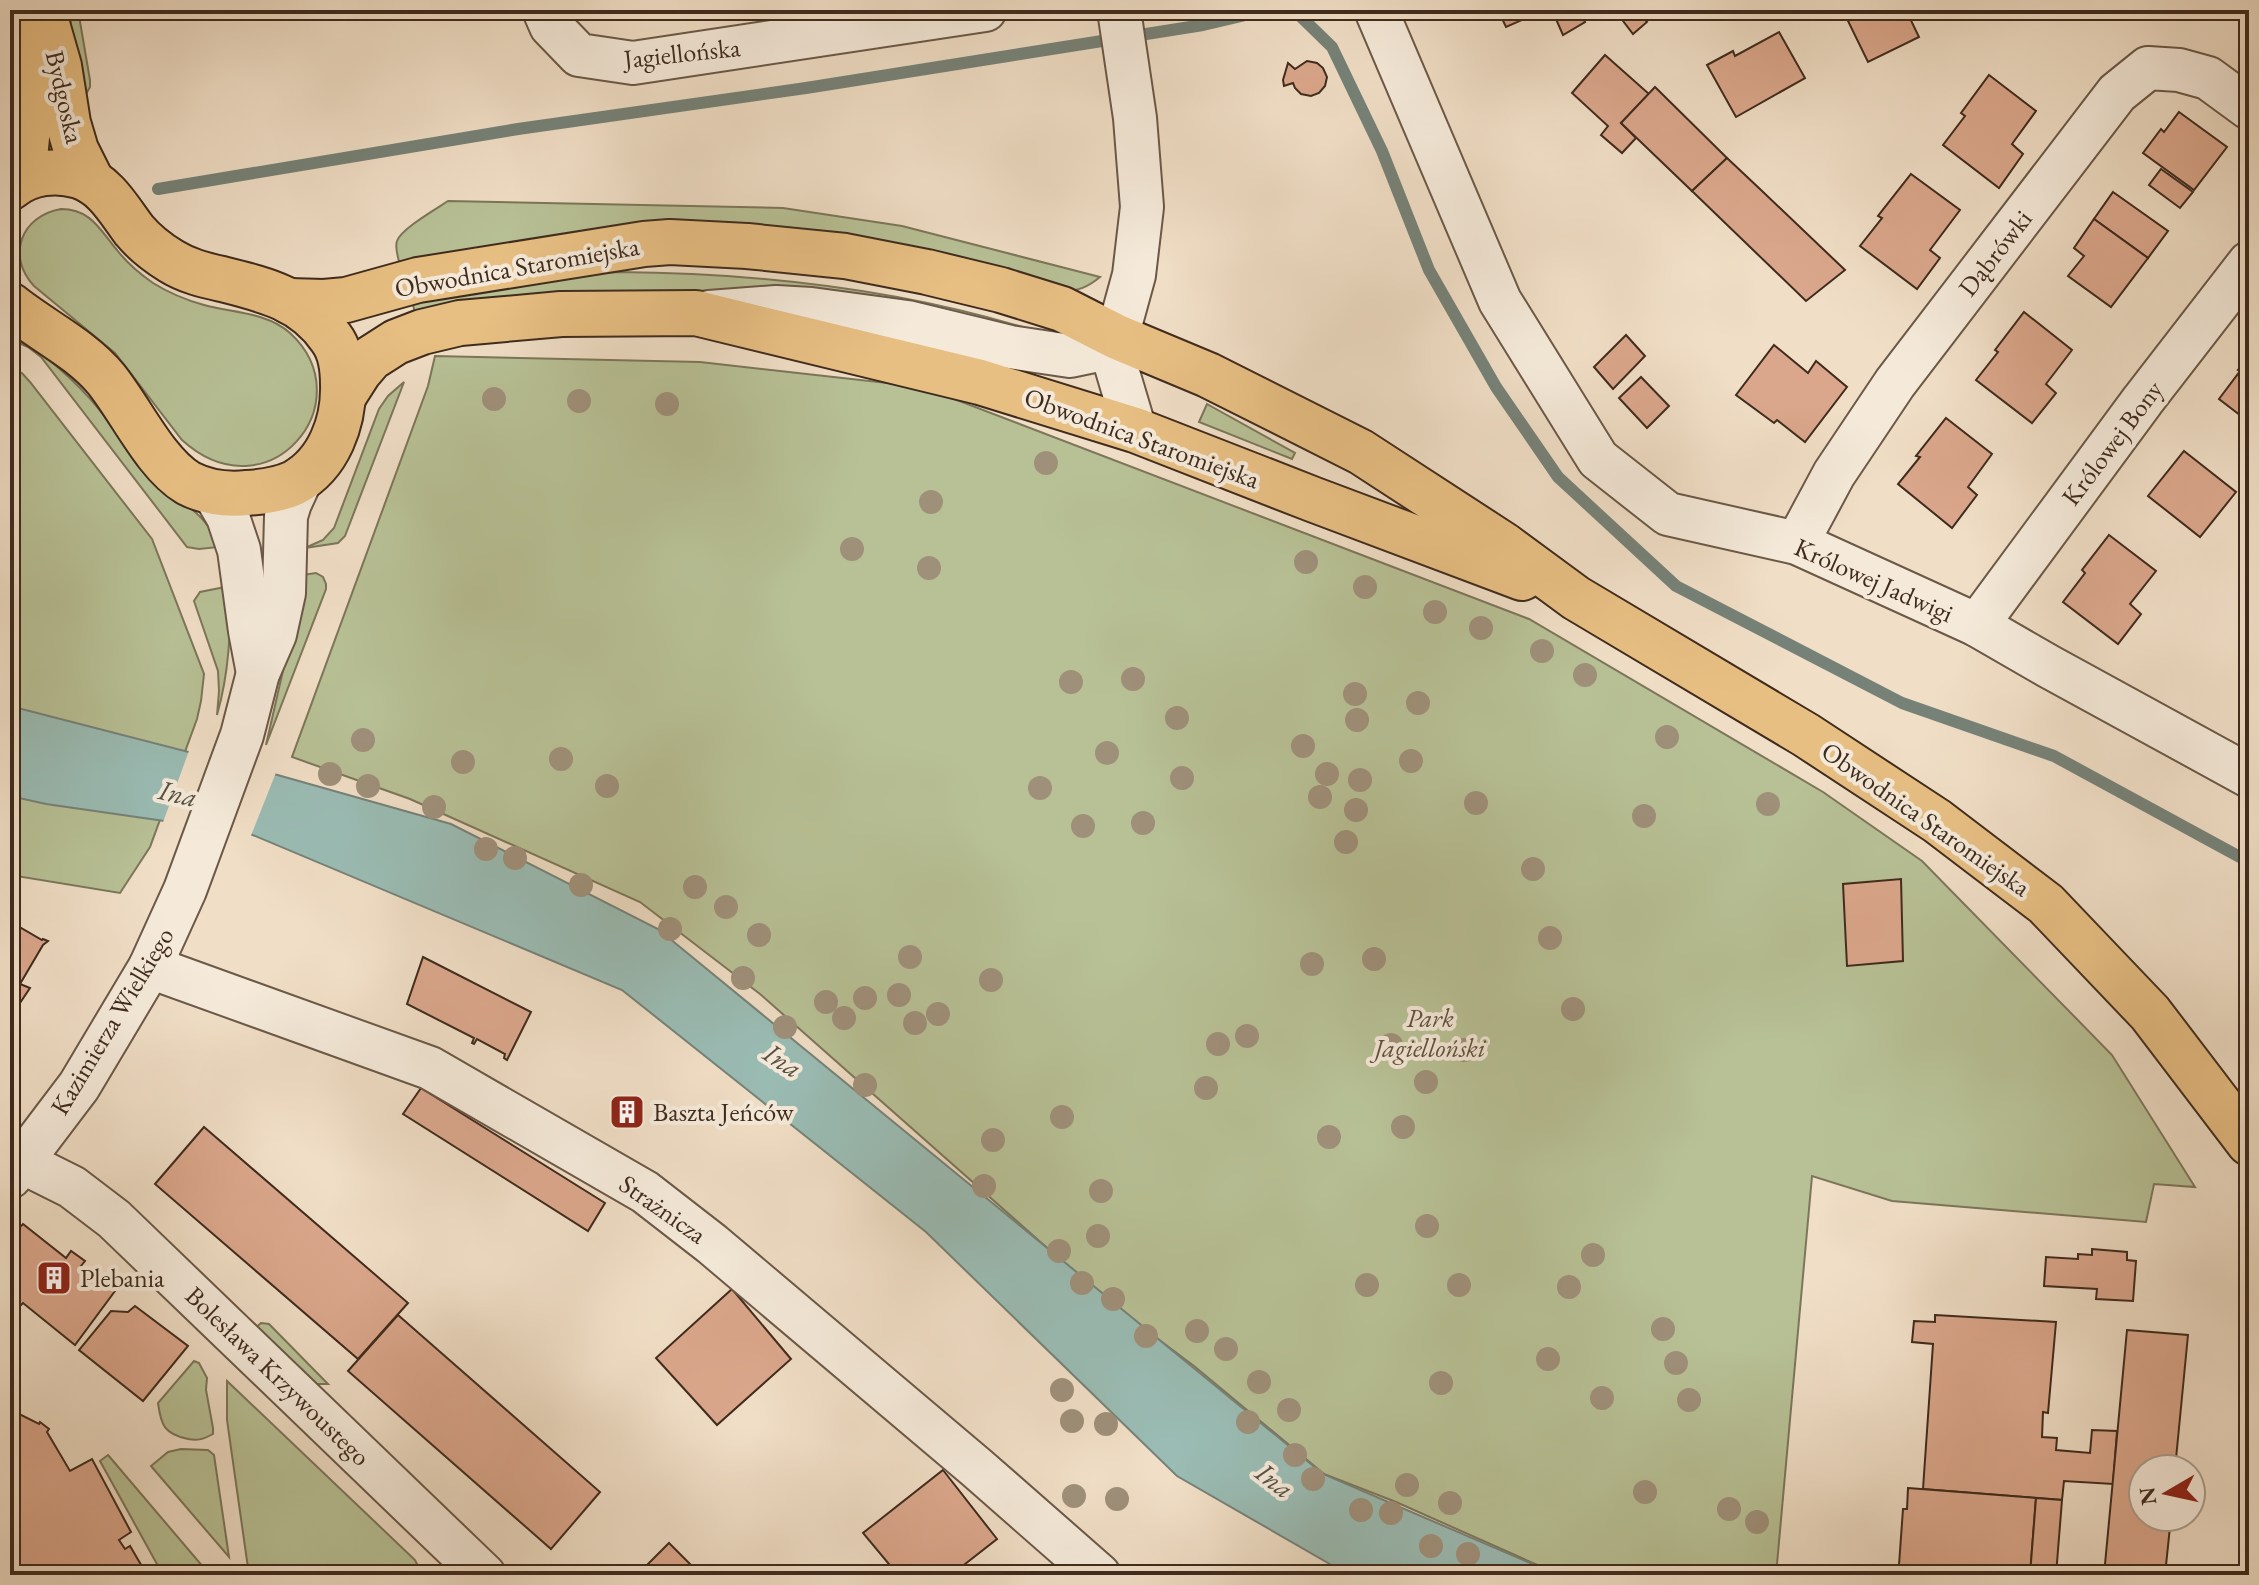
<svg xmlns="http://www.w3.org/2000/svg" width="2259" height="1585" font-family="'EB Garamond',serif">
<rect width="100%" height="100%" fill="#f0dec6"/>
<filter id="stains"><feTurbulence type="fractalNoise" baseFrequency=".0025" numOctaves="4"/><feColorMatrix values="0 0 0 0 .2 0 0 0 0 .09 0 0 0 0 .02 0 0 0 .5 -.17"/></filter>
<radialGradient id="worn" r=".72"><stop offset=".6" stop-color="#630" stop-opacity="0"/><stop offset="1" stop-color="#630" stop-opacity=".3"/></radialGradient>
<!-- green -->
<g fill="#b8c196" stroke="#7c765a" stroke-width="2">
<path d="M70,10h8l12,70v7l-5,9 -13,-44z"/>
<path d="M448,201l335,7 119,18 198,51c-12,10 -22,14 -38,15l-224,-49 -436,29c-2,-8 -8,-23 -5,-31 4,-12 39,-32 51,-40z"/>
<path d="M61,209c30,0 39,21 56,41 10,13 23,24 36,33 16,10 33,17 51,22 28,8 63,7 86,28 75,69 -22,185 -108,107l-67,-87 -81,-67c-28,-30 -13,-70 27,-77z"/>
<path d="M618,272c139,1 277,16 411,57l-612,-10 -7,-24 162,-20z"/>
<path d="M10,329c31,24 63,48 88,79 17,21 31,45 49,65 25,28 58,34 72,74l-20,2 -12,-2 -146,-190 -13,-10 -18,-8z"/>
<path d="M435,356l265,6 223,25 606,232 294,173 99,69 190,194 83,132 -41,-3 -8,38 -254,-21 -80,-25 -36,399h-216l-164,-73 -72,-28 -130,-108 -88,-66 -346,-306 -120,-92 -230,-103 -118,-42 136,-371z"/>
<path d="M10,369l12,4 8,9 122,157 52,135 -3,27 -4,18 -47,128 -30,46 -110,-18z"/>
<path d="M404,382l-59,154 -7,7 -33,5 18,-8 11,-12 45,-119 9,-13z"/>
<path d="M1207,404l88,49 -3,6 -93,-37z"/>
<path d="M316,573l7,4 3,7v5l-60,156 21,-92 9,-77z"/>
<path d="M230,586c1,45 -1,87 -13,129l2,-24 -1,-20 -24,-70 6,-9z"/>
<path d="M261,1323l8,1 59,60h-19l-55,-55z"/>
<path d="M194,1361l5,2 8,15 -1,12 7,38v6c-9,5 -15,7 -25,5 -24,-5 -27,-14 -30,-36z"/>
<path d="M227,1381l188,179 2,4 -2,3 6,6 -4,2h-168l-22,-155z"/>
<path d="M181,1449l27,1 6,5 15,102 -78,-91 17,-14z"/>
<path d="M108,1455l102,120h-47l-63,-114z"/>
</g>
<!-- water -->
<path fill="#9abcb4" stroke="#768278" stroke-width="2" d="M10,706l264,68 177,50 207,105 665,545 235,101h-209l-172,-99 -251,-244 -304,-242 -374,-157 -202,-29 -36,-8z"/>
<!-- pier -->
<path fill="#f0dec6" d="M190,748l87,22 -27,68 -88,-13z"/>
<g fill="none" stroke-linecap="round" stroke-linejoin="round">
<!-- stream -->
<g stroke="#768278" stroke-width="12">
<path d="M1288,10h6l38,37 50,104 47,119 67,117 62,90 118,109 226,117 152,53 195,106"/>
<path d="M158,189l360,-60 288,-41 397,-63 64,-15"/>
</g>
</g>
<!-- building -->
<g fill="#dba78c" stroke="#3f2b1d" stroke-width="2">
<path d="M1498,10h47l-39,17z"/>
<path d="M1552,10h27l6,12 -22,13z"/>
<path d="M1621,10h7l4,5 5,-5 10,12 -14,12 -16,-21z"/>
<path d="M1870,10h36l13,27 -51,25 -20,-41z"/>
<path d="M1779,32l26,46 -69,39 -29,-52 26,-14 2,5z"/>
<path d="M1605,55l44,39 -28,29 15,15 -14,15 -21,-18 7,-9 -36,-33z"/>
<path d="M1307,61l10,2 6,5 4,9 -2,9 -6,7 -8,3 -10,-2 -6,-6 -2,-5 -9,3 -1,-6 5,-17 7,6z"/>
<path d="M1989,75l47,36 -24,33 11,10 -24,34 -56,-43 22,-29 -4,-3z"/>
<path d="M1655,87l72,71 -35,33 -71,-68z"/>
<path d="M2179,112l48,35 -33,43 -51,-37 18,-24 3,3z"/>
<path d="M1727,158l34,32 84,80 -39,31 -114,-110z"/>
<path d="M2161,169l32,23 -13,16 -31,-23z"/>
<path d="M1911,174l49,36 -30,40 10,8 -23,31 -57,-43 22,-28 -4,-2z"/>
<path d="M2113,192l55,39 -20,27 -54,-39z"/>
<path d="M2094,219l54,39 -37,49 -43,-31 16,-20 -10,-8z"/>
<path d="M2024,312l48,38 -26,34 10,9 -24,30 -56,-43 22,-28 -3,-2z"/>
<path d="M1626,335l19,21 -32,33 -19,-22z"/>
<path d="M1774,345l34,28 8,-12 31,26 -42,55 -28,-22 -3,3 -38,-28z"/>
<path d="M2249,356v66l-30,-23 21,-28 -2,-1z"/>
<path d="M1641,377l28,29 -22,22 -28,-30z"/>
<path d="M1946,418l46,36 -24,33 9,8 -25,33 -54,-44 22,-27 -4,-1z"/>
<path d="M2184,451l52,41 -36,45 -52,-41z"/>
<path d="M2109,535l47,36 -26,33 11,10 -23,30 -55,-42 22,-29 -3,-3z"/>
<path d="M1901,879l2,82 -56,5 -4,-82z"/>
<path d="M10,919l1,3 31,18 1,-1 5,2 -5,4 -23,39 10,4 -20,30z"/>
<path d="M423,957l108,55 -24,48 -3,-2 1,-4 -28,-15 -3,5 -2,-1 2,-5 -67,-34z"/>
<path d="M421,1088l184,115 -17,28 -185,-117z"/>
<circle cx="627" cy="1112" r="15"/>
<path d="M204,1127l204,176 -50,56 -203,-175z"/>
<path d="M23,1224l43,34 5,-7 14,10 -4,5 34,25 -40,54 -52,-42 -13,13v-79z"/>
<path d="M2092,1249l35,3v8l9,1 -3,40 -37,-2 1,-10 -53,-3 2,-29 32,2v-5l14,1z"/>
<path d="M732,1289l59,70 -74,66 -61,-67z"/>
<path d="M135,1306l53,40 -45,55 -64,-51 32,-39 17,1z"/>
<path d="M398,1315l202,177 -49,57 -203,-178z"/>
<path d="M1935,1315l121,7 -8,91 -5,-1 -1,25 15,1 -1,12 34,3 2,-23 25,1 -4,53 -49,-3 -2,19 -139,-11 10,-145 -21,-2 2,-21 21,1z"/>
<path d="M2127,1330l61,5 -13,134h-32v48h28l-6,58h-61z"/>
<path d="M10,1407l4,1 -1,3 26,13 1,-2 9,7 -2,3 23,39 22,-12 39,73 -12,8 6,9 5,-3 17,29h-137z"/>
<path d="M943,1470l54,69 -46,36h-53l-35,-42z"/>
<path d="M1908,1488l128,10 -6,77h-128l1,-10h-4l4,-56h4z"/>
<path d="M2036,1498l26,2 -6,75h-26z"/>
<path d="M669,1543l32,32h-64z"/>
</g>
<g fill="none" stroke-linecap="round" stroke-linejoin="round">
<defs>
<g id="minor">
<path d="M544,10l7,16 28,29 54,8 352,-53"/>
<path d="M1119,10l16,108 7,89 -8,68 -17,62 -1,29 19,64"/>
<path d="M1376,10l124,291 98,158 70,55 129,29 180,82 71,41 201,110"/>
<path d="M709,312l67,-5 35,2 96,13 103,25 60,9 24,-5 23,-14"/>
<path d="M214,493l14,24 11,33 11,81 8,42"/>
<path d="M1797,543l37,-69 61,-91 222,-290 31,-25 31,2 29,8 41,30"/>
<path d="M1977,625l166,-225 106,-137"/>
<path d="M150,967l280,101 215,124 67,52 265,224 122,107"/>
<path d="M10,1156l62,31 42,32 370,356"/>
<path d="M10,1177l69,-91 71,-119 35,-77 57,-155 16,-62 17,-39 9,-41 2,-77 4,-13 12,-26"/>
</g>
<g id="major">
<path d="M43,10l16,56 9,57 8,27 16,32"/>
<path d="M15,184l11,-36 12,-124"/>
<path d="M10,188c19,-16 46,-19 69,-12 26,8 40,34 55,54 10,12 24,23 37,31 16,10 33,14 51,18 44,11 82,20 109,59 10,13 12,31 12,47 1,37 -14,79 -49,98 -15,7 -31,9 -47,10 -21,2 -40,0 -59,-10 -33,-20 -57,-73 -82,-104 -26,-31 -65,-49 -96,-74"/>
<path d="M289,301l35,1 22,-2 72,-20 226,-36 26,-2 77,4 98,10 82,16 74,18 61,19 55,28 91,38 153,77 143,93 72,53 230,137 131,86 109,83 104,109 99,130"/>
<path d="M343,397l16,-25 12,-14 25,-16 26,-10 38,-9 101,-9 135,-1 284,69 155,48 177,69 210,79"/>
</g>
</defs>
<!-- minor casing -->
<use href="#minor" stroke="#6b5847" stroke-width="46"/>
<!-- major casing -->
<use href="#major" stroke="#3f2b1d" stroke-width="48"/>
<!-- minor -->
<use href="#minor" stroke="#f5eada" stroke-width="42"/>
<!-- major -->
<use href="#major" stroke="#e8bf83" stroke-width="44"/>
</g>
<!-- trees -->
<g fill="#9f907a">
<circle cx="494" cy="399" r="12"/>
<circle cx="579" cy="401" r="12"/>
<circle cx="667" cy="404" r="12"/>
<circle cx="1046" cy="463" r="12"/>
<circle cx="931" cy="502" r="12"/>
<circle cx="852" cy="549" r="12"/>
<circle cx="1306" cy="562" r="12"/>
<circle cx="929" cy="568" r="12"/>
<circle cx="1365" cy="587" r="12"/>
<circle cx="1435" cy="612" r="12"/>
<circle cx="1481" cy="628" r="12"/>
<circle cx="1542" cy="651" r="12"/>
<circle cx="1585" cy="675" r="12"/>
<circle cx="1133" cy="679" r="12"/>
<circle cx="1071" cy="682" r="12"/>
<circle cx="1355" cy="694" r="12"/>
<circle cx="1418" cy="703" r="12"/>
<circle cx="1177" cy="718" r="12"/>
<circle cx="1357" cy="720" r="12"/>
<circle cx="1667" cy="737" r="12"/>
<circle cx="363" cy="740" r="12"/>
<circle cx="1303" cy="746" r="12"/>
<circle cx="1107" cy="753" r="12"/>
<circle cx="561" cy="759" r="12"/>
<circle cx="1411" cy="761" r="12"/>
<circle cx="463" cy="762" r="12"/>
<circle cx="330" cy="774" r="12"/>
<circle cx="1327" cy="774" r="12"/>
<circle cx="1182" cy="778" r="12"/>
<circle cx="1360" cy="780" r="12"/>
<circle cx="368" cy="786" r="12"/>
<circle cx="607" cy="786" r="12"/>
<circle cx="1040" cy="788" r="12"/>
<circle cx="1320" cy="797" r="12"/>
<circle cx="1476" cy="803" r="12"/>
<circle cx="1768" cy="804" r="12"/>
<circle cx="434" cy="807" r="12"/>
<circle cx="1356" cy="810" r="12"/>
<circle cx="1644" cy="816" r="12"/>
<circle cx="1143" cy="823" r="12"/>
<circle cx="1083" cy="826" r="12"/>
<circle cx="1346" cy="842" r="12"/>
<circle cx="486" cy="849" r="12"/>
<circle cx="515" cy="858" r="12"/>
<circle cx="1533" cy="869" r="12"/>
<circle cx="581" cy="885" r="12"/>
<circle cx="695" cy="887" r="12"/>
<circle cx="726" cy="907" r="12"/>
<circle cx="670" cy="929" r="12"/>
<circle cx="759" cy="935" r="12"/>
<circle cx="1550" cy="938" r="12"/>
<circle cx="910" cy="957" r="12"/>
<circle cx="1374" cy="959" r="12"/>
<circle cx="1312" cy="964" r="12"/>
<circle cx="743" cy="978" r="12"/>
<circle cx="991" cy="980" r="12"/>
<circle cx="899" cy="995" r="12"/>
<circle cx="865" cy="998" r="12"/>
<circle cx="826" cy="1002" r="12"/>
<circle cx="1573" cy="1009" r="12"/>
<circle cx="938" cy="1014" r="12"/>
<circle cx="844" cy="1018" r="12"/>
<circle cx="915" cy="1023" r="12"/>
<circle cx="785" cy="1027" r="12"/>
<circle cx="1247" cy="1036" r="12"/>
<circle cx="1218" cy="1044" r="12"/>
<circle cx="1391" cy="1045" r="12"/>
<circle cx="1464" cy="1050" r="12"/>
<circle cx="1426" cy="1082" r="12"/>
<circle cx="865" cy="1085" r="12"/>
<circle cx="1206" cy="1088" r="12"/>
<circle cx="1062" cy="1117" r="12"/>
<circle cx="1403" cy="1127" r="12"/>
<circle cx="1329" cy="1137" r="12"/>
<circle cx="993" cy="1140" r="12"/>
<circle cx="984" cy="1186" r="12"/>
<circle cx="1101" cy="1191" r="12"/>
<circle cx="1427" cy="1226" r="12"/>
<circle cx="1098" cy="1236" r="12"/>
<circle cx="1059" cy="1251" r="12"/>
<circle cx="1593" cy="1255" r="12"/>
<circle cx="1082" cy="1283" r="12"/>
<circle cx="1367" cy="1285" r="12"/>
<circle cx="1459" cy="1285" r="12"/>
<circle cx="1569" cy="1287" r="12"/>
<circle cx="1113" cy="1299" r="12"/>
<circle cx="1663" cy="1329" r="12"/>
<circle cx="1197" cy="1331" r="12"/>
<circle cx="1146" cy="1336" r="12"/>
<circle cx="1226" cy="1349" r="12"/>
<circle cx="1548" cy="1359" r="12"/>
<circle cx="1676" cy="1363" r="12"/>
<circle cx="1259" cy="1382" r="12"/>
<circle cx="1441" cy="1383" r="12"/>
<circle cx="1062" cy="1390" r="12"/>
<circle cx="1602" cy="1398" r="12"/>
<circle cx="1689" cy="1400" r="12"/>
<circle cx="1289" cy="1410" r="12"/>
<circle cx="1072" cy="1421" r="12"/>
<circle cx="1248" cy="1422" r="12"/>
<circle cx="1106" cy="1424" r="12"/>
<circle cx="1295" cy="1455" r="12"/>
<circle cx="1313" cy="1479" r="12"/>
<circle cx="1407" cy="1485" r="12"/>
<circle cx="1645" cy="1492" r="12"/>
<circle cx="1074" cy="1496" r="12"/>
<circle cx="1117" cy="1499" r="12"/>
<circle cx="1450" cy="1503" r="12"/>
<circle cx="1729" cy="1509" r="12"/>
<circle cx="1361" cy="1510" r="12"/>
<circle cx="1391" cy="1513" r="12"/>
<circle cx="1757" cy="1522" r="12"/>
<circle cx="1431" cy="1546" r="12"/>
<circle cx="1468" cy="1554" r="12"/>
</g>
<!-- icons -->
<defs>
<symbol id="building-square" viewBox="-11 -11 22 22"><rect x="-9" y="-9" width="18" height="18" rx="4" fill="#8f2418" stroke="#f5eada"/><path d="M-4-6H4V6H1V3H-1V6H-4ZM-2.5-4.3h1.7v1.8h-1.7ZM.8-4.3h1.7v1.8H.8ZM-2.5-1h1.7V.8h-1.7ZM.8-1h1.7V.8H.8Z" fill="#fff"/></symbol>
</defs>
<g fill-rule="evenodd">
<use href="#building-square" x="607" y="1092" width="40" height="40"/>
<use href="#building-square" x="34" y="1258" width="40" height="40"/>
</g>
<g text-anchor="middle" stroke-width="8" stroke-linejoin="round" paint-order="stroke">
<!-- street labels -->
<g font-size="26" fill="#3f2b1d" stroke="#f5eada">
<text transform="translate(682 53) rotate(-6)" y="9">Jagiellońska</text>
<text transform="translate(65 97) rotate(77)" y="9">Bydgoska</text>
<text transform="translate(1995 253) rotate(-52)" y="9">Dąbrówki</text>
<text transform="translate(517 267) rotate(-10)" y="9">Obwodnica Staromiejska</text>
<text transform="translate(1142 438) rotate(20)" y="9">Obwodnica Staromiejska</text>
<text transform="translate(2112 443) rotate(-53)" y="9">Królowej Bony</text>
<text transform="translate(1874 580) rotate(24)" y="9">Królowej Jadwigi</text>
<text transform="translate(1926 819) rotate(35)" y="9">Obwodnica Staromiejska</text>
<text transform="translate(112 1021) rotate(-59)" y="9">Kazimierza Wielkiego</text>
<text transform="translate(663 1209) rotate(35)" y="9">Strażnicza</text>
<text transform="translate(278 1376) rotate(44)" y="9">Bolesława Krzywoustego</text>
</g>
<!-- park labels -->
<g font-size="26" font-style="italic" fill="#5d503b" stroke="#f5eada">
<text x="1430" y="1027">Park<tspan x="1430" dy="30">Jagielloński</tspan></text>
</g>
<!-- poi labels -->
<g font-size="26" fill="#3f2b1d" stroke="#f5eada" text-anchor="start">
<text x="653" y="1121">Baszta Jeńców</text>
<text x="80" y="1287">Plebania</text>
</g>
<!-- water labels -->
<g font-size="28" font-style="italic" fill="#564f43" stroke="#f5eada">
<text transform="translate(178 793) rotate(13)" y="10">Ina</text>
<text transform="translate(783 1060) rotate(33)" y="10">Ina</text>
<text transform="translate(1275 1480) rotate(38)" y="10">Ina</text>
</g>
</g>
<!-- margin -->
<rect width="2259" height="1585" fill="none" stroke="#f0dec6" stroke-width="40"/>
<rect x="12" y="12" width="2235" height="1561" fill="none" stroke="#3f2b1d" stroke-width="4"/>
<rect x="20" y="20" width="2219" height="1545" fill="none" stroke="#3f2b1d" stroke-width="2"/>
<!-- north arrow -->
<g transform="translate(2167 1493) rotate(261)"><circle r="38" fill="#f5eada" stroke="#ac9e8e" stroke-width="2"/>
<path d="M0-6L14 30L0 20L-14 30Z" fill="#8f2418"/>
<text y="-12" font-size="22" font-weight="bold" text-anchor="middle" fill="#3f2b1d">N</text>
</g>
<rect width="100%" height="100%" filter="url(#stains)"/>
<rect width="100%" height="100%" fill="url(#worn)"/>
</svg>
